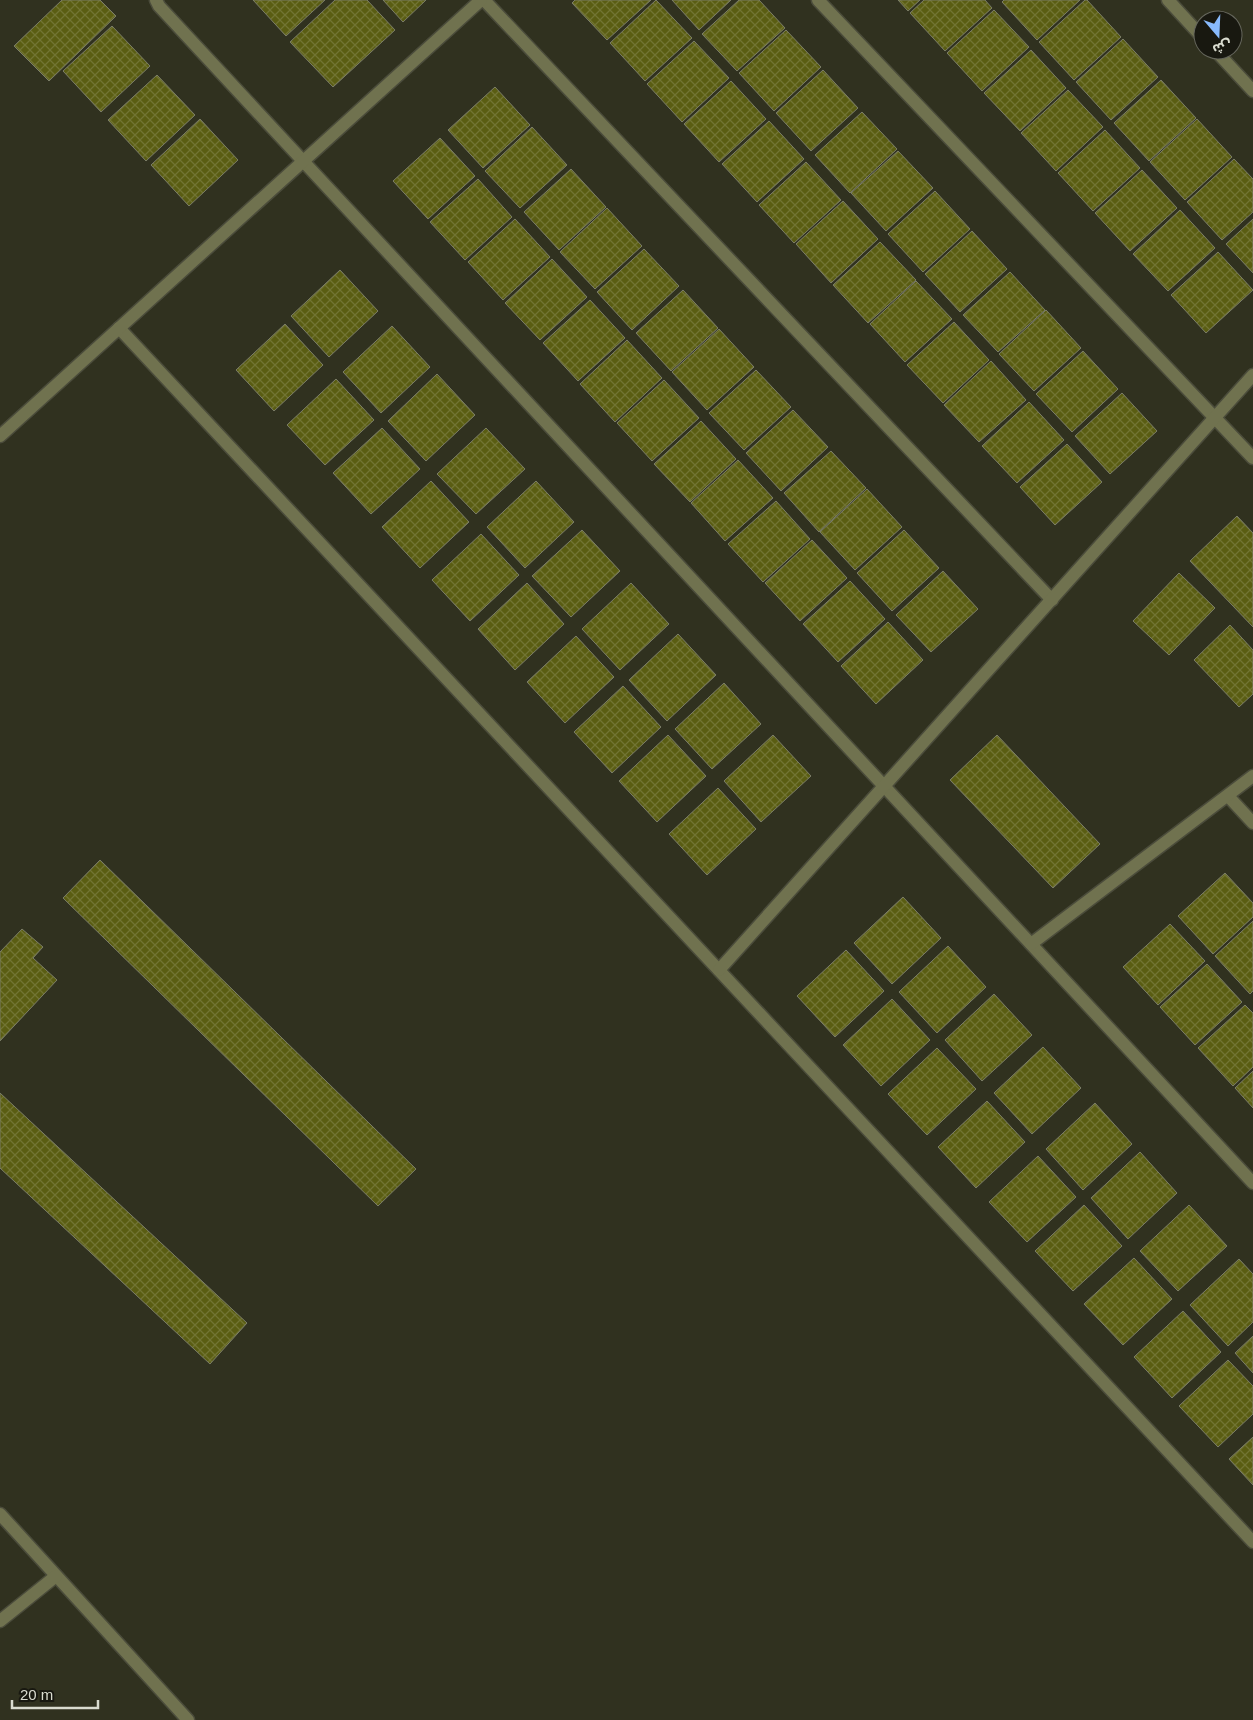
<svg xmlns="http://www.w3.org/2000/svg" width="1253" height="1720" font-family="Helvetica,'Noto Sans Arabic',sans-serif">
<defs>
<pattern id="building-cross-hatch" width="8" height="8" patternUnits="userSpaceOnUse" patternTransform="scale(1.25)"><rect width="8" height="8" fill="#5a5d12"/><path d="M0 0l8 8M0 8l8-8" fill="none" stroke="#717433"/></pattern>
</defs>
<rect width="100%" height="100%" fill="#30311f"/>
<!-- building -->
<g fill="url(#building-cross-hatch)" stroke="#7b7d67">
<path d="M62,0h38l16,16 -67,65 -35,-35z"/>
<path d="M253,0h72l-39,36z"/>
<path d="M335,0h32l28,30 -62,57 -43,-45z"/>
<path d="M383,0h43l-23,22z"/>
<path d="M575,0h76l-44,40 -35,-37z"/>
<path d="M656,0l36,38 -47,43 -35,-38z"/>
<path d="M672,0h59l-32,30z"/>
<path d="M739,0h20l26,28 -48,43 -35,-37z"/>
<path d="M898,0h22l-12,11z"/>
<path d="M924,0h61l7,8 -47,43 -35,-38z"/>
<path d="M1004,0h76l-43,40 -35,-38z"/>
<path d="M1085,0h2l34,37 -47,43 -35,-38z"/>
<path d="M994,10l35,37 -47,44 -35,-38z"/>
<path d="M112,26l38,40 -49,46 -38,-41z"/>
<path d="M786,30l35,37 -47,44 -35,-38z"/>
<path d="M1123,39l35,38 -47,43 -35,-38z"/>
<path d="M694,41l35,37 -47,44 -35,-38z"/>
<path d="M1031,50l35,38 -46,43 -36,-38z"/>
<path d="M823,70l35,38 -47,43 -35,-38z"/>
<path d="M157,75l38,40 -49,46 -38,-41z"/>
<path d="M1161,80l35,38 -47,43 -35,-38z"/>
<path d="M731,81l35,38 -47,43 -35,-38z"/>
<path d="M495,87l35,38 -47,43 -35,-38z"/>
<path d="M1068,90l35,37 -47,44 -35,-38z"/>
<path d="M862,112l35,37 -47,44 -35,-38z"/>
<path d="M200,119l38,41 -49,46 -38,-41z"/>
<path d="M1197,119l35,38 -47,43 -35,-38z"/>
<path d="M769,121l35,38 -47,43 -35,-38z"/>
<path d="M532,127l35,38 -47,43 -35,-37z"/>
<path d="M1105,130l35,38 -47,43 -35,-38z"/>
<path d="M440,138l35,38 -47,43 -35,-38z"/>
<path d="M898,151l35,37 -47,43 -35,-38z"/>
<path d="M1234,159l19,20v33l-31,28 -35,-38z"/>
<path d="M806,162l35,38 -47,43 -35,-38z"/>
<path d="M571,169l35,38 -47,43 -35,-38z"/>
<path d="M1142,170l35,38 -47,43 -35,-38z"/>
<path d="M478,179l34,38 -47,43 -35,-38z"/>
<path d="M935,191l35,38 -47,43 -35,-38z"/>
<path d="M843,201l35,38 -47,44 -35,-39z"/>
<path d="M607,208l35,38 -47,43 -35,-37z"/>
<path d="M1180,210l35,38 -47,43 -35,-37z"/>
<path d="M515,219l35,38 -47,43 -35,-38z"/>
<path d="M1253,219v54l-27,-29z"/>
<path d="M972,231l35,38 -47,43 -35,-38z"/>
<path d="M880,242l36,38 -48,43 -35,-38z"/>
<path d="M644,249l35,37 -47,44 -35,-38z"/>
<path d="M1218,252l35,38 -47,43 -35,-38z"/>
<path d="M552,259l35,38 -47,43 -35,-37z"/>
<path d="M340,270l38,41 -49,46 -38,-41z"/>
<path d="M1010,272l35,38 -47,42 -35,-37z"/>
<path d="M916,281l36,38 -47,43 -35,-38z"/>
<path d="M683,290l35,38 -47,43 -35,-38z"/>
<path d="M590,300l35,38 -47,43 -35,-38z"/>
<path d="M1046,310l35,38 -47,43 -35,-37z"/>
<path d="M954,322l35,38 -46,43 -36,-38z"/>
<path d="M285,324l38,41 -49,46 -38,-41z"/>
<path d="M392,326l38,41 -49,46 -38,-41z"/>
<path d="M719,329l35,38 -47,43 -35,-38z"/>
<path d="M627,340l35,38 -47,44 -35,-38z"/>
<path d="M1083,351l35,38 -46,43 -36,-38z"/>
<path d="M991,361l35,39 -47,42 -35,-37z"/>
<path d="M756,370l35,37 -47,43 -35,-37z"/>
<path d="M437,374l38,41 -49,46 -38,-40z"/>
<path d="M336,379l38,41 -49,45 -38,-40z"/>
<path d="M664,380l35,38 -47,43 -35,-38z"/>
<path d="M1122,393l35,38 -47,43 -35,-38z"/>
<path d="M1029,402l35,38 -47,43 -35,-37z"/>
<path d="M793,410l35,37 -47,44 -35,-38z"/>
<path d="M701,421l35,38 -46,43 -36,-38z"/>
<path d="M382,428l38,41 -49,45 -38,-41z"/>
<path d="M486,428l39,41 -49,45 -39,-40z"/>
<path d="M1067,444l35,38 -47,43 -35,-38z"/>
<path d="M831,451l35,37 -47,44 -35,-39z"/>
<path d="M738,460l35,38 -48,43 -34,-38z"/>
<path d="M431,481l38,41 -49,46 -38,-41z"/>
<path d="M536,481l38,41 -49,46 -38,-41z"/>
<path d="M867,489l35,38 -47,43 -35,-38z"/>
<path d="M776,501l34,38 -47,43 -35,-38z"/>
<path d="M1237,516l16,17v94l-63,-66z"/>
<path d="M582,530l38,41 -49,46 -39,-41z"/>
<path d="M904,530l35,38 -47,43 -35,-38z"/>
<path d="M481,534l38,41 -49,46 -38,-41z"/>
<path d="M812,540l35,38 -47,43 -35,-38z"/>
<path d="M943,571l35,38 -47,43 -35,-37z"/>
<path d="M1179,573l36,35 -46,47 -36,-34z"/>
<path d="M850,581l35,38 -47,43 -35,-38z"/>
<path d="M527,583l37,41 -49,46 -37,-41z"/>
<path d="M631,583l38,41 -49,46 -38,-41z"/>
<path d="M888,622l35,38 -47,44 -35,-38z"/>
<path d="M1230,625l23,25v44l-14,13 -45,-47z"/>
<path d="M678,634l38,41 -49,46 -38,-41z"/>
<path d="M576,636l38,41 -49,46 -38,-41z"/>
<path d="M724,683l37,41 -49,45 -37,-40z"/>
<path d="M623,686l38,41 -49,46 -38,-41z"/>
<path d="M668,735l38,41 -49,46 -38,-41z"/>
<path d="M773,735l38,41 -50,46 -37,-41z"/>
<path d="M997,735l103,109 -47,44 -103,-108z"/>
<path d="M718,788l38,41 -49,46 -38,-41z"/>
<path d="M100,860l316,309 -38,37 -315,-308z"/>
<path d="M1225,873l28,30v14l-40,37 -35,-38z"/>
<path d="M903,897l38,41 -49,46 -38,-41z"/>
<path d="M1253,921v70l-3,3 -35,-38z"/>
<path d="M1170,924l35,37 -47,44 -35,-38z"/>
<path d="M22,929l21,18 -10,11 24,22 -57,61v-89z"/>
<path d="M948,946l38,41 -49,46 -38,-41z"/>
<path d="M846,950l38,41 -49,46 -38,-41z"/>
<path d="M1207,964l35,38 -47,43 -35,-38z"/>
<path d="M994,994l38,41 -50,46 -37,-41z"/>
<path d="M892,999l38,41 -49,46 -38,-41z"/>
<path d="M1245,1005l8,8v54l-20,19 -35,-38z"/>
<path d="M1043,1047l38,41 -49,46 -38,-41z"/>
<path d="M937,1048l39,41 -49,46 -39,-41z"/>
<path d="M1253,1071v37l-18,-20z"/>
<path d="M0,1093l247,230 -37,41 -210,-196z"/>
<path d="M987,1101l38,41 -49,46 -38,-41z"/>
<path d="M1095,1103l37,41 -49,46 -37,-41z"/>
<path d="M1140,1152l37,41 -49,46 -37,-41z"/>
<path d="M1038,1156l38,41 -49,45 -38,-40z"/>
<path d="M1084,1205l38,41 -49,45 -38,-40z"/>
<path d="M1189,1205l38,41 -49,45 -38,-40z"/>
<path d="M1134,1258l38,41 -49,46 -39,-41z"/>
<path d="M1239,1259l14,15v48l-25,24 -38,-41z"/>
<path d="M1183,1311l38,41 -49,46 -38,-41z"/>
<path d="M1253,1336v37l-18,-20z"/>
<path d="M1228,1360l25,26v28l-35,33 -39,-41z"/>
<path d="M1253,1437v48l-24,-26z"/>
</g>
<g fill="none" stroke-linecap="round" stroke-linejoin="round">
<defs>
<g id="minor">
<path d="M156,0l3,6 144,155 950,1022"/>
<path d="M484,0l568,600"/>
<path d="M818,0l435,458"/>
<path d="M1168,0l35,38"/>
<path d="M1215,50l38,41"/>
<path d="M119,328l1134,1214"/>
<path d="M0,436l481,-436"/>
<path d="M1228,796l25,27"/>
<path d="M1031,944l222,-168"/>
<path d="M719,970l534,-595"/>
<path d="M0,1514l188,206"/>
<path d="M0,1621l56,-45"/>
</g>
</defs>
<!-- minor casing -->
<use href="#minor" stroke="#4b4c3b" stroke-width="15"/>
<!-- minor -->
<use href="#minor" stroke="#70724f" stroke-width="12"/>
</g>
<!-- north arrow -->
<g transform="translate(1218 35) rotate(161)"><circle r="24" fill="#181810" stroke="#65665c"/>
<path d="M0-4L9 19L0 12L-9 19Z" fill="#88bafc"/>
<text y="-8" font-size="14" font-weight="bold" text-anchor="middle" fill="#d9dbcf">ش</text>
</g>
<!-- scale -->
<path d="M12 1700v8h86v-8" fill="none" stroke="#d9dbcf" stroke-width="2.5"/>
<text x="20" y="1700" font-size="15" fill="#d9dbcf" stroke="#181810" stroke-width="4" paint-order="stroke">20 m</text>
</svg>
